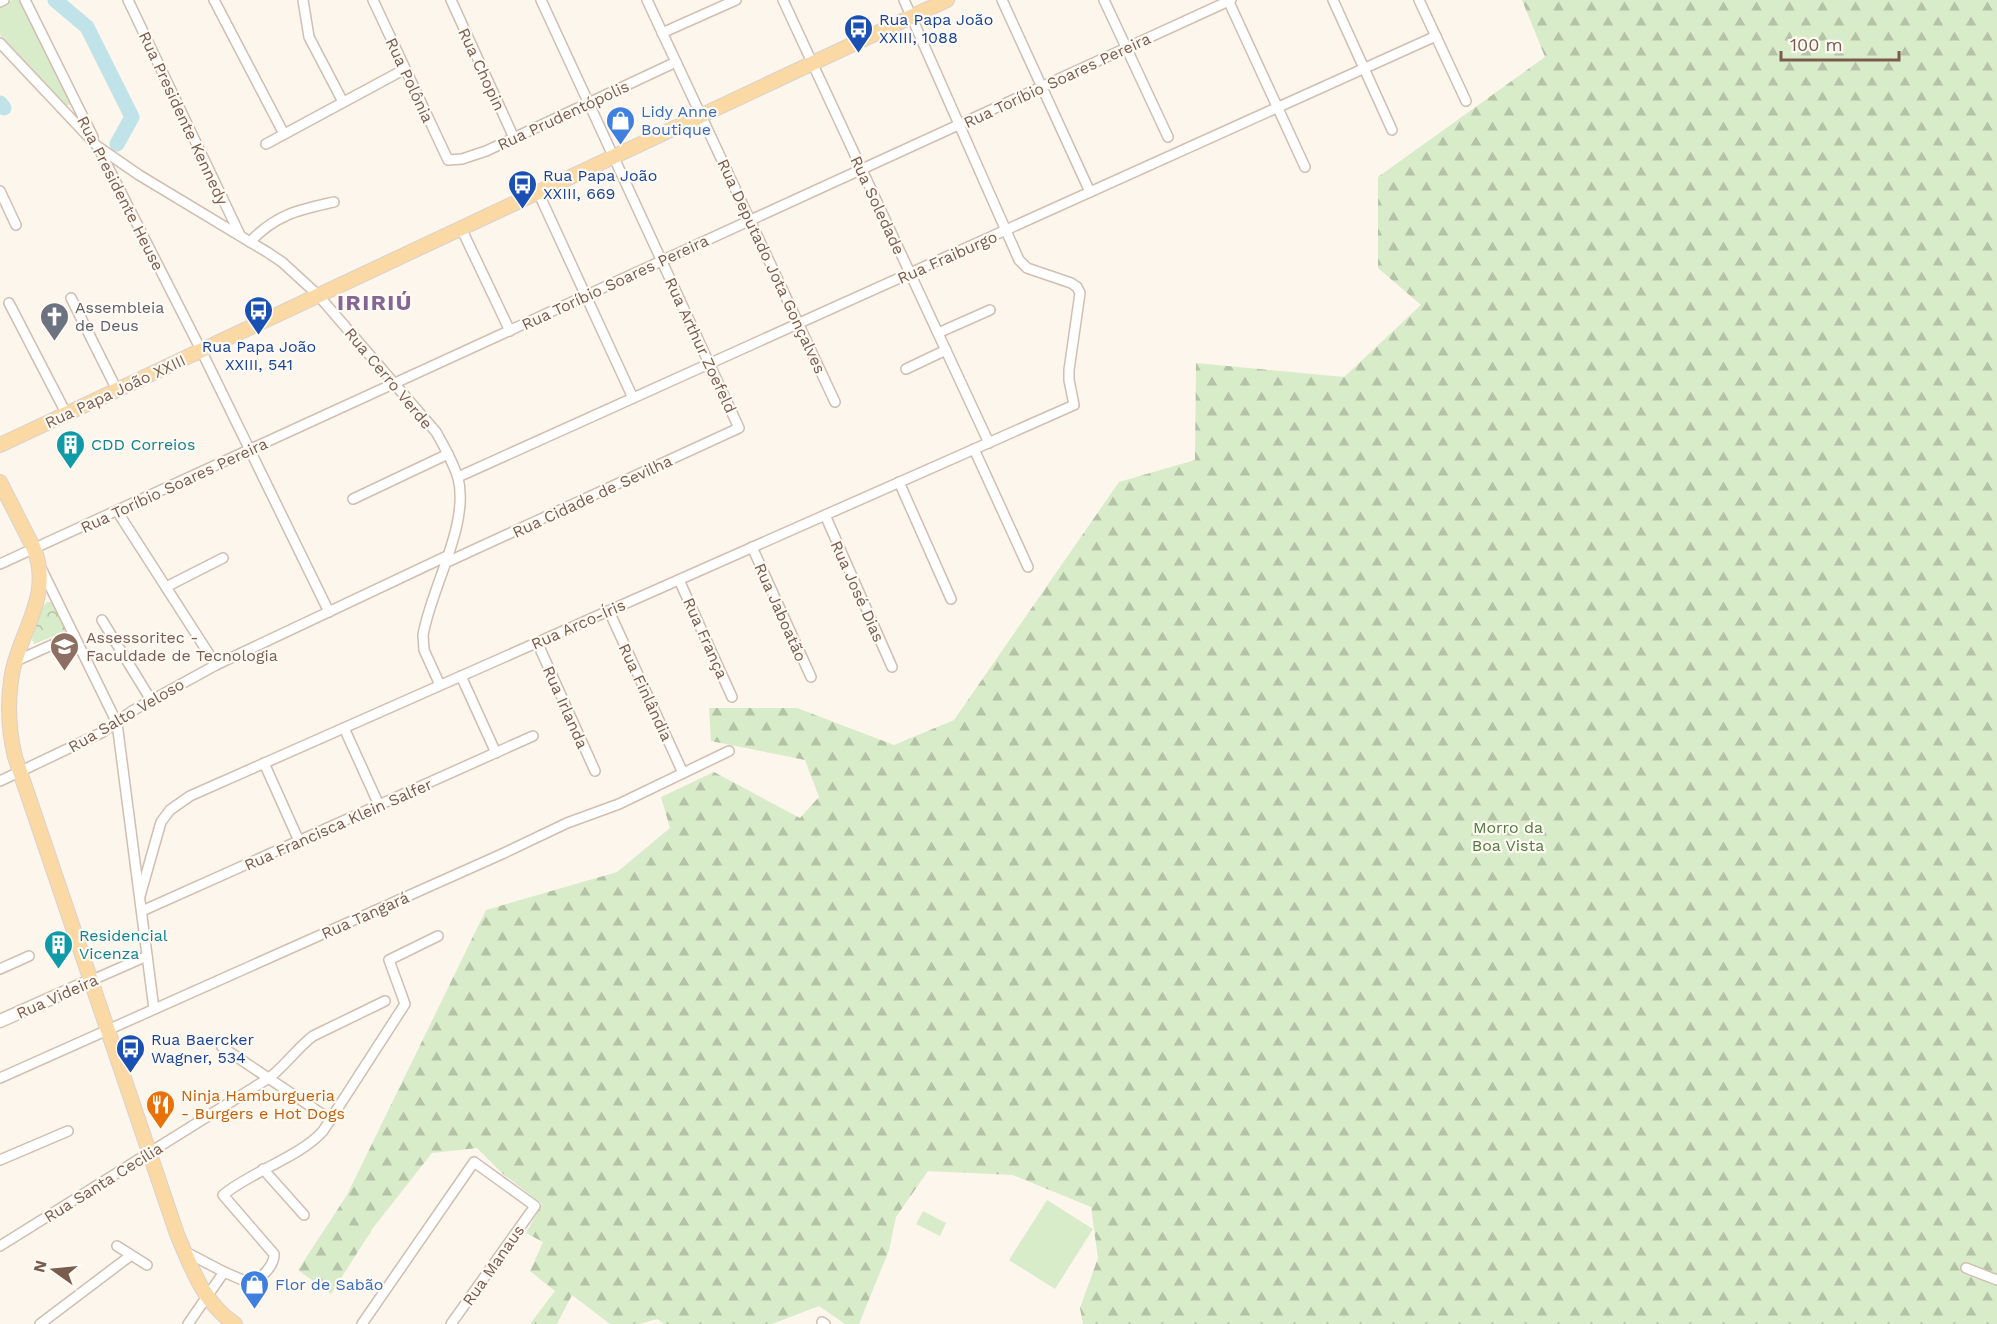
<svg xmlns="http://www.w3.org/2000/svg" width="1997" height="1324" font-family="'Work Sans',sans-serif">
<defs>
<pattern id="forest-firs" width="22" height="20" patternUnits="userSpaceOnUse" patternTransform="scale(1.5)"><rect width="22" height="20" fill="#d8ecc9"/><path d="M5 1l3.5 6h-7zM16 11l3.5 6h-7z" fill="#b4c2a5"/></pattern>
<pattern id="park-crowns" width="20" height="18" patternUnits="userSpaceOnUse" patternTransform="scale(1.5)"><rect width="20" height="18" fill="#d8ecc9"/><path d="M2 6a3 3 0 1 1 6 0M12 15a3 3 0 1 1 6 0" fill="none" stroke="#b4c2a5"/></pattern>
</defs>
<rect width="100%" height="100%" fill="#fdf6ec"/>
<!-- grass -->
<g fill="#d8ecc9">
<path d="M12,0h11l49,104 -1,1h-6l-65,-70v-29z"/>
<path d="M1047,1200l46,29 -38,60 -46,-29z"/>
<path d="M923,1211l23,12 -6,13 -24,-12z"/>
</g>
<!-- forest -->
<path fill="url(#forest-firs)" d="M1522,0h475v1324h-914l-3,-16 18,-50 -7,-51 -78,-32 -85,-4 -32,46 -7,33 -30,74h-14l-26,-18 -47,18h-108l-7,-5 -17,5h-30l-38,-29 -15,29h-27l25,-33 -25,-20 13,-29 -17,-9 16,-29 -39,-30 -26,-26 -45,5 -59,75 -42,66 -33,-24 49,-75 139,-285 131,-38 53,-44 -9,-31 53,-25 86,46 19,-21 -14,-37 -94,-19 -2,-33h88l97,37 60,-25 165,-238 76,-22 1,-97 148,14 77,-72 -43,-37v-91l167,-120z"/>
<!-- park -->
<path fill="url(#park-crowns)" d="M47,602h7l15,28 -35,14 -2,-5 10,-32z"/>
<g fill="none" stroke-linecap="round" stroke-linejoin="round">
<!-- river -->
<g stroke="#bfe3e8" stroke-width="15">
<path d="M55,0l32,27 45,90 -15,27"/>
<path d="M0,103l4,5"/>
</g>
<defs>
<g id="street">
<path d="M25,0l68,137"/>
<path d="M128,0l112,235"/>
<path d="M214,0l70,134"/>
<path d="M303,0l6,37 34,65"/>
<path d="M373,0l75,160 14,-1 24,-8 190,-89"/>
<path d="M451,0l63,138"/>
<path d="M647,0l188,402"/>
<path d="M783,0l206,443"/>
<path d="M1002,0l88,192"/>
<path d="M1104,0l64,137"/>
<path d="M1228,0l77,167"/>
<path d="M1333,0l59,130"/>
<path d="M1419,0l47,101"/>
<path d="M0,2l4,-2"/>
<path d="M662,33l74,-33"/>
<path d="M0,43l97,103 42,29 128,77 15,10 36,33 118,137c8,14 17,30 22,46 12,46 -27,110 -35,157l1,15 16,35"/>
<path d="M266,144l139,-75"/>
<path d="M99,149l102,201 128,262"/>
<path d="M0,191l16,34"/>
<path d="M538,192l95,206"/>
<path d="M461,228l49,103"/>
<path d="M250,242c26,-28 49,-32 84,-40"/>
<path d="M71,298l46,92"/>
<path d="M9,303l57,110"/>
<path d="M938,333l52,-23"/>
<path d="M906,369l40,-19"/>
<path d="M974,449l54,118"/>
<path d="M458,477l978,-441"/>
<path d="M899,482l52,117"/>
<path d="M353,499l95,-45"/>
<path d="M117,511l99,154"/>
<path d="M825,515l67,152"/>
<path d="M752,547l59,130"/>
<path d="M445,563l294,-135 -198,-428"/>
<path d="M0,564l1231,-564"/>
<path d="M42,570l75,153 37,286"/>
<path d="M679,580l53,117"/>
<path d="M166,587l57,-29"/>
<path d="M609,611l74,162"/>
<path d="M102,620l49,80"/>
<path d="M537,642l58,129"/>
<path d="M16,661l58,-26"/>
<path d="M461,676l35,77"/>
<path d="M344,728l35,77"/>
<path d="M264,763l35,78"/>
<path d="M0,781l103,-49 29,-21 84,-46 231,-109"/>
<path d="M140,896l21,-74 9,-12 20,-14 884,-391 -5,-25v-10l11,-77 -3,-6 -6,-4 -44,-15 -8,-8 -115,-260"/>
<path d="M142,911l391,-175"/>
<path d="M0,969l29,-13"/>
<path d="M90,981l57,-25"/>
<path d="M222,1047l109,73"/>
<path d="M0,1078l502,-224 65,-31 52,-19 110,-53"/>
<path d="M0,1160l68,-29"/>
<path d="M263,1169l41,46"/>
<path d="M0,1246l269,-168c16,-12 28,-30 44,-42l72,-35"/>
<path d="M117,1246l30,19"/>
<path d="M184,1251l40,21"/>
<path d="M1966,1268l31,12"/>
<path d="M822,1322l3,2"/>
<path d="M40,1324l90,-68"/>
<path d="M188,1324l36,-52 28,12c9,-6 23,-19 22,-30l-51,-59c29,-24 77,-38 100,-64l82,-127 -16,-44 49,-24"/>
<path d="M362,1324l112,-162 61,44 -84,118"/>
</g>
<path id="secondary" d="M0,1021l90,-40"/>
<g id="primary">
<path d="M0,445l947,-445"/>
<path d="M0,482l34,67c18,44 -11,78 -21,120 -6,30 -5,59 2,88l162,477c14,33 27,70 58,90"/>
</g>
</defs>
<!-- street casing -->
<use href="#street" stroke="#d1beb0" stroke-width="12"/>
<!-- secondary casing -->
<use href="#secondary" stroke="#d6c0b0" stroke-width="15"/>
<!-- primary casing -->
<use href="#primary" stroke="#dad1cd" stroke-width="16"/>
<!-- street -->
<use href="#street" stroke="#fff" stroke-width="9"/>
<!-- secondary -->
<use href="#secondary" stroke="#fff" stroke-width="12"/>
<!-- primary -->
<use href="#primary" stroke="#fbd9a5" stroke-width="14"/>
</g>
<!-- icons -->
<defs>
<symbol id="bus-pin" viewBox="-11 -11 22 30"><path d="M0 17L-7.5 6A9.5 9.5 0 1 1 7.5 6Z" fill="#1a4fb4" stroke="#fffaf3"/><path d="M-5-6H5V4H4V6H2V4H-2V6H-4V4H-5ZM-3.5-4V0h7V-4ZM-3.5 1.2v1.5H-2V1.2ZM2 1.2v1.5H3.5V1.2Z" fill="#fff"/></symbol>
<symbol id="shop-pin" viewBox="-11 -11 22 30"><path d="M0 17L-7.5 6A9.5 9.5 0 1 1 7.5 6Z" fill="#3f7fe0" stroke="#fffaf3"/><path d="M-5-2.5h2.3a2.7 3.5 0 0 1 5.4 0H5L5.5 6h-11ZM-1.5-2.5h3a1.5 2.3 0 0 0-3 0Z" fill="#fff"/></symbol>
<symbol id="church-pin" viewBox="-11 -11 22 30"><path d="M0 17L-7.5 6A9.5 9.5 0 1 1 7.5 6Z" fill="#6b7280" stroke="#fffaf3"/><path d="M-1.2-6h2.4v3.5h3.3v2.4h-3.3V6h-2.4V-.1h-3.3v-2.4h3.3Z" fill="#fff"/></symbol>
<symbol id="building-pin" viewBox="-11 -11 22 30"><path d="M0 17L-7.5 6A9.5 9.5 0 1 1 7.5 6Z" fill="#0f9aa8" stroke="#fffaf3"/><path d="M-4-6H4V6H1V3H-1V6H-4ZM-2.5-4.3h1.7v1.8h-1.7ZM.8-4.3h1.7v1.8H.8ZM-2.5-1h1.7V.8h-1.7ZM.8-1h1.7V.8H.8Z" fill="#fff"/></symbol>
<symbol id="school-pin" viewBox="-11 -11 22 30"><path d="M0 17L-7.5 6A9.5 9.5 0 1 1 7.5 6Z" fill="#8d6e63" stroke="#fffaf3"/><path d="M0-5L7-2L0 1L-7-2ZM-4 1L0 2.5L4 1V4Q0 6-4 4Z" fill="#fff"/></symbol>
<symbol id="restaurant-pin" viewBox="-11 -11 22 30"><path d="M0 17L-7.5 6A9.5 9.5 0 1 1 7.5 6Z" fill="#e8710a" stroke="#fffaf3"/><path d="M-5-6h1v4h1v-4h1v4h1v-4h1v5L-1.5 .5V6h-2V.5L-5-1ZM5-6V6H3V1.5H1.5Q1.5-4 5-6Z" fill="#fff"/></symbol>
</defs>
<g fill-rule="evenodd">
<use href="#bus-pin" x="842" y="12" width="33" height="45"/>
<use href="#shop-pin" x="604" y="104" width="33" height="45"/>
<use href="#bus-pin" x="506" y="168" width="33" height="45"/>
<use href="#bus-pin" x="242" y="294" width="33" height="45"/>
<use href="#church-pin" x="38" y="300" width="33" height="45"/>
<use href="#building-pin" x="54" y="428" width="33" height="45"/>
<use href="#school-pin" x="48" y="630" width="33" height="45"/>
<use href="#building-pin" x="42" y="928" width="33" height="45"/>
<use href="#bus-pin" x="114" y="1032" width="33" height="45"/>
<use href="#restaurant-pin" x="144" y="1088" width="33" height="45"/>
<use href="#shop-pin" x="238" y="1268" width="33" height="45"/>
</g>
<g text-anchor="middle" stroke-width="4.5" stroke-linejoin="round" paint-order="stroke">
<!-- transit labels -->
<g font-size="16" fill="#164399" stroke="#fffaf3" text-anchor="start">
<text x="879" y="25">Rua Papa João<tspan x="879" dy="18">XXIII, 1088</tspan></text>
<text x="543" y="181">Rua Papa João<tspan x="543" dy="18">XXIII, 669</tspan></text>
<text x="259" y="352" text-anchor="middle">Rua Papa João<tspan x="259" dy="18">XXIII, 541</tspan></text>
<text x="151" y="1045">Rua Baercker<tspan x="151" dy="18">Wagner, 534</tspan></text>
</g>
<!-- street labels -->
<g font-size="16" fill="#7a5c4d" stroke="#fffaf3">
<text transform="translate(482 69) rotate(65)" y="6">Rua Chopin</text>
<text transform="translate(410 80) rotate(65)" y="6">Rua Polônia</text>
<text transform="translate(1057 80) rotate(-25)" y="6">Rua Toríbio Soares Pereira</text>
<text transform="translate(563 115) rotate(-25)" y="6">Rua Prudentópolis</text>
<text transform="translate(184 118) rotate(65)" y="6">Rua Presidente Kennedy</text>
<text transform="translate(121 193) rotate(63)" y="6">Rua Presidente Heuse</text>
<text transform="translate(878 205) rotate(65)" y="6">Rua Soledade</text>
<text transform="translate(947 257) rotate(-24)" y="6">Rua Fraiburgo</text>
<text transform="translate(772 266) rotate(65)" y="6">Rua Deputado Jota Gonçalves</text>
<text transform="translate(615 282) rotate(-25)" y="6">Rua Toríbio Soares Pereira</text>
<text transform="translate(701 345) rotate(65)" y="6">Rua Arthur Zoefeld</text>
<text transform="translate(389 378) rotate(50)" y="6">Rua Cerro Verde</text>
<text transform="translate(115 391) rotate(-25)" y="6">Rua Papa João XXIII</text>
<text transform="translate(174 485) rotate(-25)" y="6">Rua Toríbio Soares Pereira</text>
<text transform="translate(592 496) rotate(-25)" y="6">Rua Cidade de Sevilha</text>
<text transform="translate(858 591) rotate(66)" y="6">Rua José Dias</text>
<text transform="translate(781 612) rotate(66)" y="6">Rua Jaboatão</text>
<text transform="translate(578 624) rotate(-24)" y="6">Rua Arco-Íris</text>
<text transform="translate(706 638) rotate(66)" y="6">Rua França</text>
<text transform="translate(646 692) rotate(65)" y="6">Rua Finlândia</text>
<text transform="translate(566 707) rotate(66)" y="6">Rua Irlanda</text>
<text transform="translate(126 715) rotate(-30)" y="6">Rua Salto Veloso</text>
<text transform="translate(338 824) rotate(-24)" y="6">Rua Francisca Klein Salfer</text>
<text transform="translate(365 915) rotate(-24)" y="6">Rua Tangará</text>
<text transform="translate(57 996) rotate(-24)" y="6">Rua Videira</text>
<text transform="translate(103 1182) rotate(-32)" y="6">Rua Santa Cecília</text>
<text transform="translate(493 1265) rotate(-55)" y="6">Rua Manaus</text>
</g>
<!-- shop labels -->
<g font-size="16" fill="#366cbe" stroke="#fffaf3" text-anchor="start">
<text x="641" y="117">Lidy Anne<tspan x="641" dy="18">Boutique</tspan></text>
<text x="275" y="1290">Flor de Sabão</text>
</g>
<!-- worship labels -->
<g font-size="16" fill="#5b616d" stroke="#fffaf3" text-anchor="start">
<text x="75" y="313">Assembleia<tspan x="75" dy="18">de Deus</tspan></text>
</g>
<!-- culture labels -->
<g font-size="16" fill="#0d838f" stroke="#fffaf3" text-anchor="start">
<text x="91" y="450">CDD Correios</text>
<text x="79" y="941">Residencial<tspan x="79" dy="18">Vicenza</tspan></text>
</g>
<!-- education labels -->
<g font-size="16" fill="#785e54" stroke="#fffaf3" text-anchor="start">
<text x="86" y="643">Assessoritec -<tspan x="86" dy="18">Faculdade de Tecnologia</tspan></text>
</g>
<!-- park labels -->
<g font-size="16" fill="#537a41" stroke="#fffaf3">
<text x="1508" y="833">Morro da<tspan x="1508" dy="18">Boa Vista</tspan></text>
</g>
<!-- food labels -->
<g font-size="16" fill="#c56008" stroke="#fffaf3" text-anchor="start">
<text x="181" y="1101">Ninja Hamburgueria<tspan x="181" dy="18">- Burgers e Hot Dogs</tspan></text>
</g>
<!-- district labels -->
<g font-size="22" font-weight="bold" letter-spacing="1.5" fill="#846695" stroke="#fffaf3">
<text x="375" y="310">IRIRIÚ</text>
</g>
</g>
<!-- north arrow -->
<g transform="translate(54 1270) rotate(285)" stroke="#fffaf3" stroke-width="4.5" paint-order="stroke">
<path d="M0-4.5L10 22L0 15L-10 22Z" fill="#7a5c4d"/>
<text y="-9" font-size="16" font-weight="bold" text-anchor="middle" fill="#7a5c4d">N</text>
</g>
<!-- scale -->
<path d="M1781 51v9h118v-9" fill="none" stroke="#7a5c4d" stroke-width="3"/>
<text x="1790" y="51" font-size="18" fill="#7a5c4d" stroke="#fffaf3" stroke-width="4.5" paint-order="stroke">100 m</text>
</svg>
